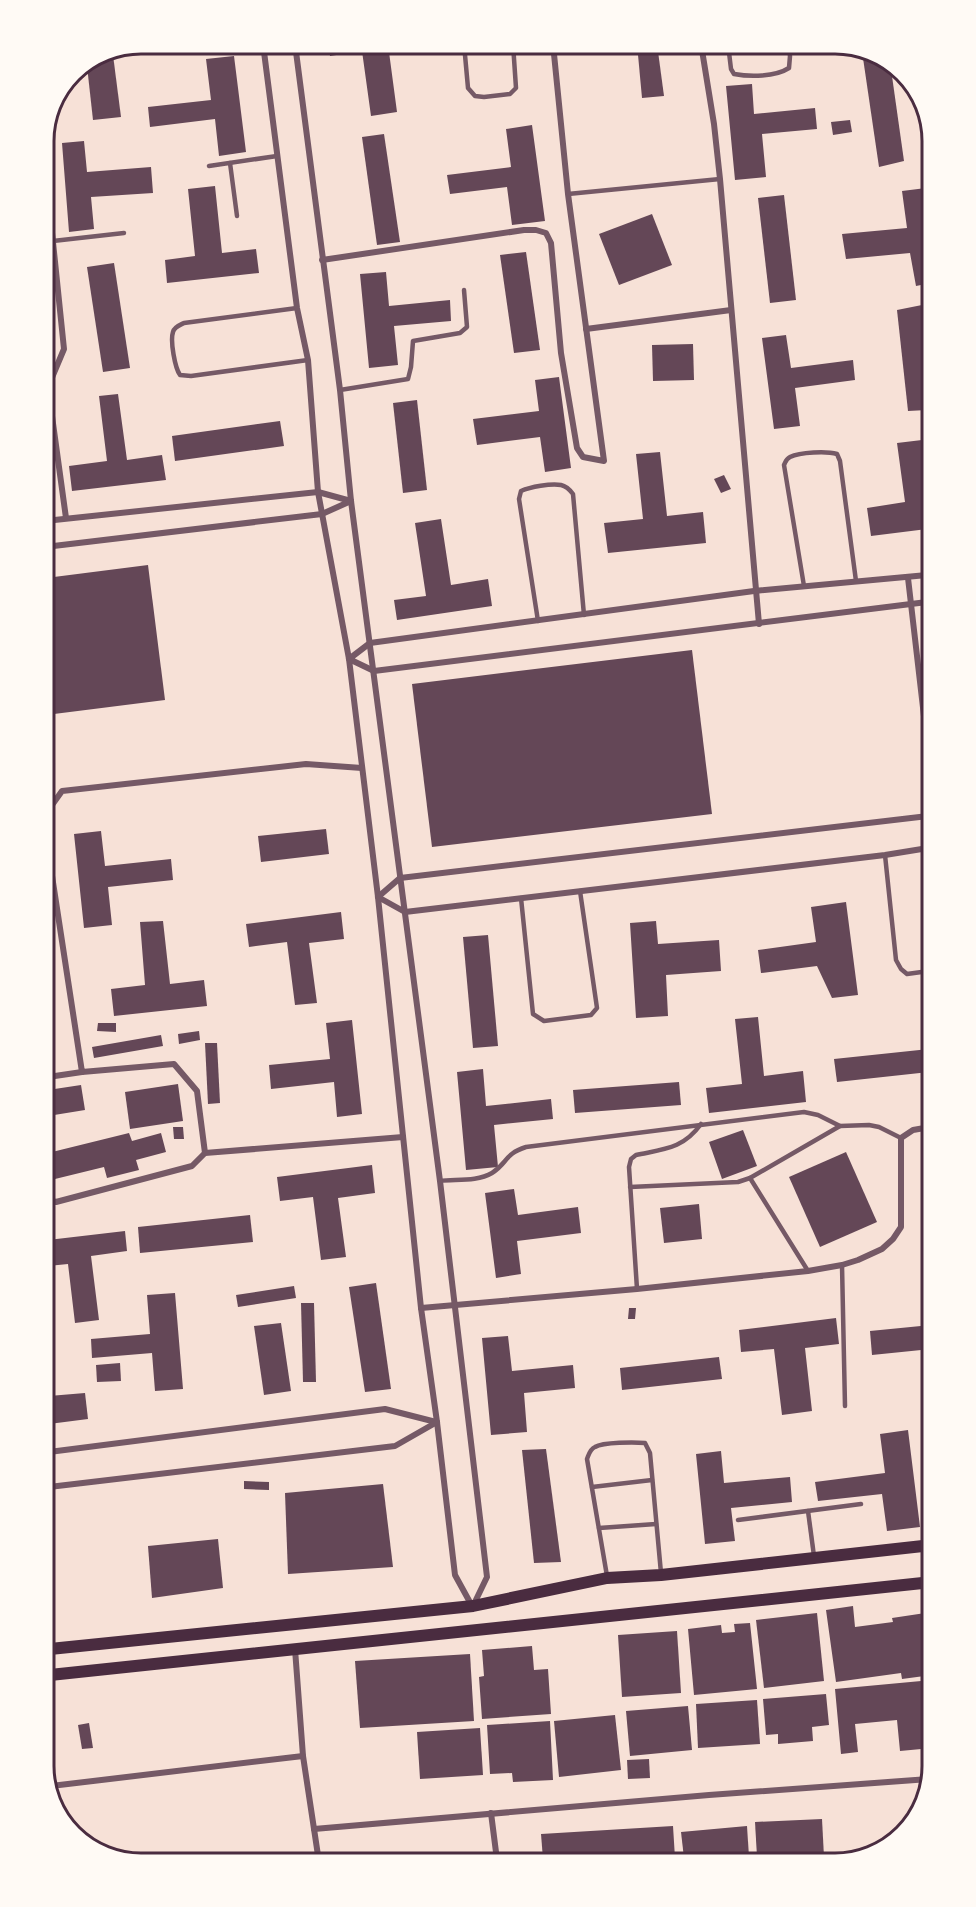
<svg xmlns="http://www.w3.org/2000/svg" width="976" height="1907" font-family="Montserrat,sans-serif">
<rect width="100%" height="100%" fill="#f7e1d7"/>
<!-- building -->
<g fill="#644757">
<path d="M141,44h4l1,5 -25,3z"/>
<path d="M328,44h95l1,3 -35,5 8,60 -26,4 -9,-65 -32,5z"/>
<path d="M637,44h20l7,52 -22,2z"/>
<path d="M113,55l8,62 -28,3 -6,-54z"/>
<path d="M234,56l12,96 -27,4 -4,-37 -65,8 -2,-20 63,-7 -5,-41z"/>
<path d="M876,57l14,5 14,99 -25,6 -16,-109z"/>
<path d="M752,84l2,30 61,-6 2,21 -55,5 4,43 -31,3 -9,-94z"/>
<path d="M850,120l2,12 -19,3 -2,-13z"/>
<path d="M532,125l13,96 -33,4 -5,-38 -57,7 -3,-19 64,-8 -5,-38z"/>
<path d="M384,134l16,108 -23,3 -15,-108z"/>
<path d="M84,141l3,31 64,-5 2,26 -62,4 3,32 -25,3 -7,-89z"/>
<path d="M215,186l7,67 34,-4 3,24 -92,10 -2,-23 30,-4 -7,-67z"/>
<path d="M926,188v96l-10,2 -6,-33 -64,6 -4,-25 65,-6 -5,-37z"/>
<path d="M784,195l12,105 -26,3 -12,-105z"/>
<path d="M652,214l20,51 -53,20 -20,-51z"/>
<path d="M526,252l14,98 -26,3 -14,-98z"/>
<path d="M114,263l16,105 -27,4 -16,-105z"/>
<path d="M386,272l3,34 61,-6 1,21 -57,5 4,39 -29,3 -9,-94z"/>
<path d="M922,305l4,36 1,69 -19,1 -11,-101z"/>
<path d="M786,335l5,33 62,-8 2,20 -60,8 5,38 -26,3 -12,-91z"/>
<path d="M693,344l1,36 -41,1 -1,-36z"/>
<path d="M559,377l12,91 -26,4 -5,-35 -63,8 -4,-26 66,-8 -4,-31z"/>
<path d="M118,394l9,66 35,-5 4,25 -94,11 -3,-25 38,-5 -8,-65z"/>
<path d="M417,400l10,90 -24,3 -10,-90z"/>
<path d="M280,421l4,25 -109,15 -3,-25z"/>
<path d="M922,440l5,35v54l-56,7 -4,-28 38,-6 -8,-59z"/>
<path d="M660,452l7,64 36,-4 3,31 -98,10 -4,-30 39,-4 -7,-65z"/>
<path d="M724,475l7,14 -10,4 -7,-14z"/>
<path d="M441,519l10,66 37,-6 4,27 -95,14 -3,-20 32,-4 -11,-73z"/>
<path d="M148,565l17,135 -119,15v-137z"/>
<path d="M692,650l20,164 -280,33 -20,-163z"/>
<path d="M326,829l3,25 -68,8 -3,-26z"/>
<path d="M101,831l4,35 66,-7 2,21 -65,7 4,38 -28,3 -10,-94z"/>
<path d="M846,902l12,93 -26,3 -15,-32 -56,7 -3,-23 58,-8 -5,-35z"/>
<path d="M341,912l3,27 -35,4 8,60 -22,2 -8,-63 -38,5 -3,-23z"/>
<path d="M163,921l7,63 34,-4 3,26 -93,10 -3,-27 34,-4 -5,-63z"/>
<path d="M656,921l2,23 61,-4 2,31 -55,4 2,41 -32,2 -6,-95z"/>
<path d="M488,935l10,111 -25,2 -10,-111z"/>
<path d="M758,1017l6,59 39,-5 3,31 -97,11 -3,-25 36,-4 -7,-65z"/>
<path d="M352,1020l10,94 -25,3 -3,-35 -63,7 -2,-24 61,-6 -4,-36z"/>
<path d="M98,1023h18v9l-19,-1z"/>
<path d="M199,1031l1,9 -21,4 -1,-10z"/>
<path d="M161,1035l2,11 -69,12 -2,-11z"/>
<path d="M205,1043h12l3,60 -12,1z"/>
<path d="M929,1049v23l-92,10 -3,-23z"/>
<path d="M483,1069l3,37 65,-7 2,20 -59,6 4,42 -32,3 -9,-98z"/>
<path d="M679,1082l2,23 -106,8 -2,-23z"/>
<path d="M178,1084l5,37 -53,8 -5,-37z"/>
<path d="M81,1085l4,25 -37,6v-26z"/>
<path d="M173,1127h10l1,12h-10z"/>
<path d="M743,1130l14,36 -35,13 -13,-37z"/>
<path d="M129,1133l3,8 29,-8 5,19 -30,8 3,10 -32,8 -3,-11 -49,12 -7,-26z"/>
<path d="M846,1152l31,70 -57,25 -31,-70z"/>
<path d="M372,1165l3,28 -37,5 8,59 -25,3 -8,-63 -33,4 -3,-24z"/>
<path d="M514,1189l4,26 60,-8 3,26 -64,8 4,33 -25,4 -11,-85z"/>
<path d="M699,1204l3,35 -38,4 -4,-35z"/>
<path d="M250,1215l3,27 -113,11 -2,-26z"/>
<path d="M125,1231l2,20 -36,5 8,64 -24,3 -7,-59 -20,2v-26z"/>
<path d="M376,1283l15,106 -26,3 -16,-105z"/>
<path d="M294,1286l2,12 -58,9 -2,-12z"/>
<path d="M175,1293l8,96 -28,2 -3,-38 -60,5 -1,-19 59,-5 -3,-39z"/>
<path d="M301,1303h13l2,79h-13z"/>
<path d="M629,1308h7l-1,11h-7z"/>
<path d="M836,1318l3,26 -34,4 7,63 -30,4 -8,-66 -33,3 -2,-22z"/>
<path d="M281,1323l10,68 -27,4 -10,-69z"/>
<path d="M931,1325v24l-59,6 -2,-24z"/>
<path d="M508,1336l4,35 61,-6 2,23 -51,5 3,39 -36,3 -9,-97z"/>
<path d="M719,1357l3,22 -100,11 -2,-22z"/>
<path d="M120,1363l1,18 -24,1 -1,-17z"/>
<path d="M85,1393l3,26 -39,5v-28z"/>
<path d="M908,1430l12,97 -33,4 -5,-37 -64,7 -3,-19 70,-9 -5,-39z"/>
<path d="M546,1449l15,113 -27,1 -12,-113z"/>
<path d="M721,1451l3,32 66,-6 2,25 -61,6 4,33 -30,3 -9,-90z"/>
<path d="M244,1481l25,1v8l-25,-1z"/>
<path d="M383,1484l10,83 -105,7 -3,-81z"/>
<path d="M218,1539l5,49 -71,10 -4,-52z"/>
<path d="M853,1606l2,21 38,-5 -1,-4 40,-6v63l-30,4 -1,-6 -65,9 -10,-72z"/>
<path d="M817,1613l7,68 -60,7 -8,-68z"/>
<path d="M750,1623l7,66 -63,6 -6,-66 33,-4 1,8 13,-1 -1,-8z"/>
<path d="M677,1631l4,62 -59,4 -4,-62z"/>
<path d="M532,1646l2,24 14,-1 3,45 -69,5 -3,-42 5,-1 -2,-26z"/>
<path d="M470,1654l4,67 -114,7 -5,-67z"/>
<path d="M932,1680v68l-32,3 -3,-31 -42,4 3,28 -17,2 -6,-65z"/>
<path d="M826,1694l3,31 -17,2 1,14 -35,3v-10l-12,1 -3,-36z"/>
<path d="M757,1700l3,44 -62,4 -2,-44z"/>
<path d="M688,1706l4,44 -62,6 -4,-45z"/>
<path d="M615,1715l6,55 -62,7 -5,-56z"/>
<path d="M550,1721l3,59 -40,2 -1,-9 -22,1 -3,-49z"/>
<path d="M89,1723l4,25 -11,1 -4,-24z"/>
<path d="M480,1728l3,47 -63,4 -3,-47z"/>
<path d="M649,1759l1,19 -22,1 -1,-19z"/>
<path d="M822,1819l2,38h-67l-2,-35z"/>
<path d="M673,1826l2,32 -132,1 -2,-25z"/>
<path d="M747,1826l2,31 -65,1 -3,-26z"/>
<path d="M472,1854l1,6 -54,1v-2z"/>
</g>
<g fill="none" stroke-linecap="round" stroke-linejoin="round">
<!-- service -->
<g stroke="#755966" stroke-width="4.5">
<path d="M464,44l4,44 7,8 9,1 26,-3 6,-6 -3,-44"/>
<path d="M728,44l3,25 3,5c16,3 41,3 55,-6l1,-12 -2,-12"/>
<path d="M230,163l7,53"/>
<path d="M209,166l68,-10"/>
<path d="M568,194l152,-15"/>
<path d="M53,241l71,-8"/>
<path d="M297,308l-113,15c-4,2 -10,4 -11,9 -3,9 2,36 7,43l11,1 117,-16"/>
<path d="M340,390l68,-11 3,-12 2,-26 47,-8 7,-6 -3,-37"/>
<path d="M804,586l-20,-121c2,-4 2,-6 6,-8 10,-5 37,-6 47,-3l3,7 16,120"/>
<path d="M538,621l-19,-122 2,-8c9,-4 30,-8 40,-6 5,1 9,5 12,9l11,121"/>
<path d="M885,855l11,105 5,9 6,5 22,-3"/>
<path d="M521,898l12,116 11,7 47,-6 6,-7 -17,-117"/>
<path d="M750,1178l58,93"/>
<path d="M440,1181c16,-2 37,1 52,-8 16,-10 12,-19 34,-26l278,-35 14,3 22,11 29,-1 10,2 22,11"/>
<path d="M630,1187l108,-5 12,-4 90,-52"/>
<path d="M842,1265l3,141"/>
<path d="M637,1289l-8,-122 2,-8 5,-4c28,-6 47,-6 65,-31"/>
<path d="M592,1487l60,-7"/>
<path d="M808,1511l6,45"/>
<path d="M738,1520l123,-16"/>
<path d="M599,1528l57,-4"/>
<path d="M607,1576l-20,-117c2,-5 3,-10 8,-12 8,-5 40,-5 50,-4l5,10 11,120"/>
</g>
<!-- minor -->
<g stroke="#755966" stroke-width="6">
<path d="M263,44l34,264 11,52 10,132 31,167 29,238 43,411 16,114 18,153 17,31"/>
<path d="M295,44l45,346 11,111 89,680 47,396 -14,29"/>
<path d="M701,44l13,80 6,55 39,445"/>
<path d="M44,155l20,194 -16,38 18,131"/>
<path d="M322,260l202,-30h12l10,3 5,10 10,110 16,95 6,9 21,4 -36,-267 -15,-150"/>
<path d="M586,329l145,-19"/>
<path d="M45,521l273,-29 33,9"/>
<path d="M45,547l277,-33 29,-13"/>
<path d="M927,575l-173,16 -384,52 -21,16 25,12 553,-69"/>
<path d="M908,578l20,173"/>
<path d="M47,812l15,-21 244,-27 56,4"/>
<path d="M928,816l-528,62 -22,19 27,15 480,-57 43,-7"/>
<path d="M47,843l35,229 92,-8 23,27 8,62"/>
<path d="M48,1077l34,-5"/>
<path d="M48,1200l8,2 136,-36 13,-13 198,-16"/>
<path d="M421,1308l216,-19 171,-18 34,-6 16,-5 24,-11 11,-10 8,-12v-89l12,-8 17,-3"/>
<path d="M49,1452l336,-43 51,13"/>
<path d="M49,1487l346,-41 42,-24"/>
<path d="M295,1649l8,107 16,106"/>
<path d="M51,1786l252,-30"/>
<path d="M491,1813l6,47"/>
<path d="M314,1829l395,-34 220,-16"/>
</g>
<!-- secondary -->
<g stroke="#4a2c40" stroke-width="12">
<path d="M50,1649l423,-43 134,-28 54,-3 271,-30"/>
<path d="M50,1675l882,-93"/>
</g>
</g>
<!-- crop -->
<path d="M0 0H976V1907H0ZM141 54H835A87 87 0 0 1 922 141V1766A87 87 0 0 1 835 1853H141A87 87 0 0 1 54 1766V141A87 87 0 0 1 141 54Z" fill="#fffaf5" fill-rule="evenodd"/>
<path fill="none" stroke="#4a2c40" stroke-width="3" d="M141 54H835A87 87 0 0 1 922 141V1766A87 87 0 0 1 835 1853H141A87 87 0 0 1 54 1766V141A87 87 0 0 1 141 54Z"/>
</svg>
